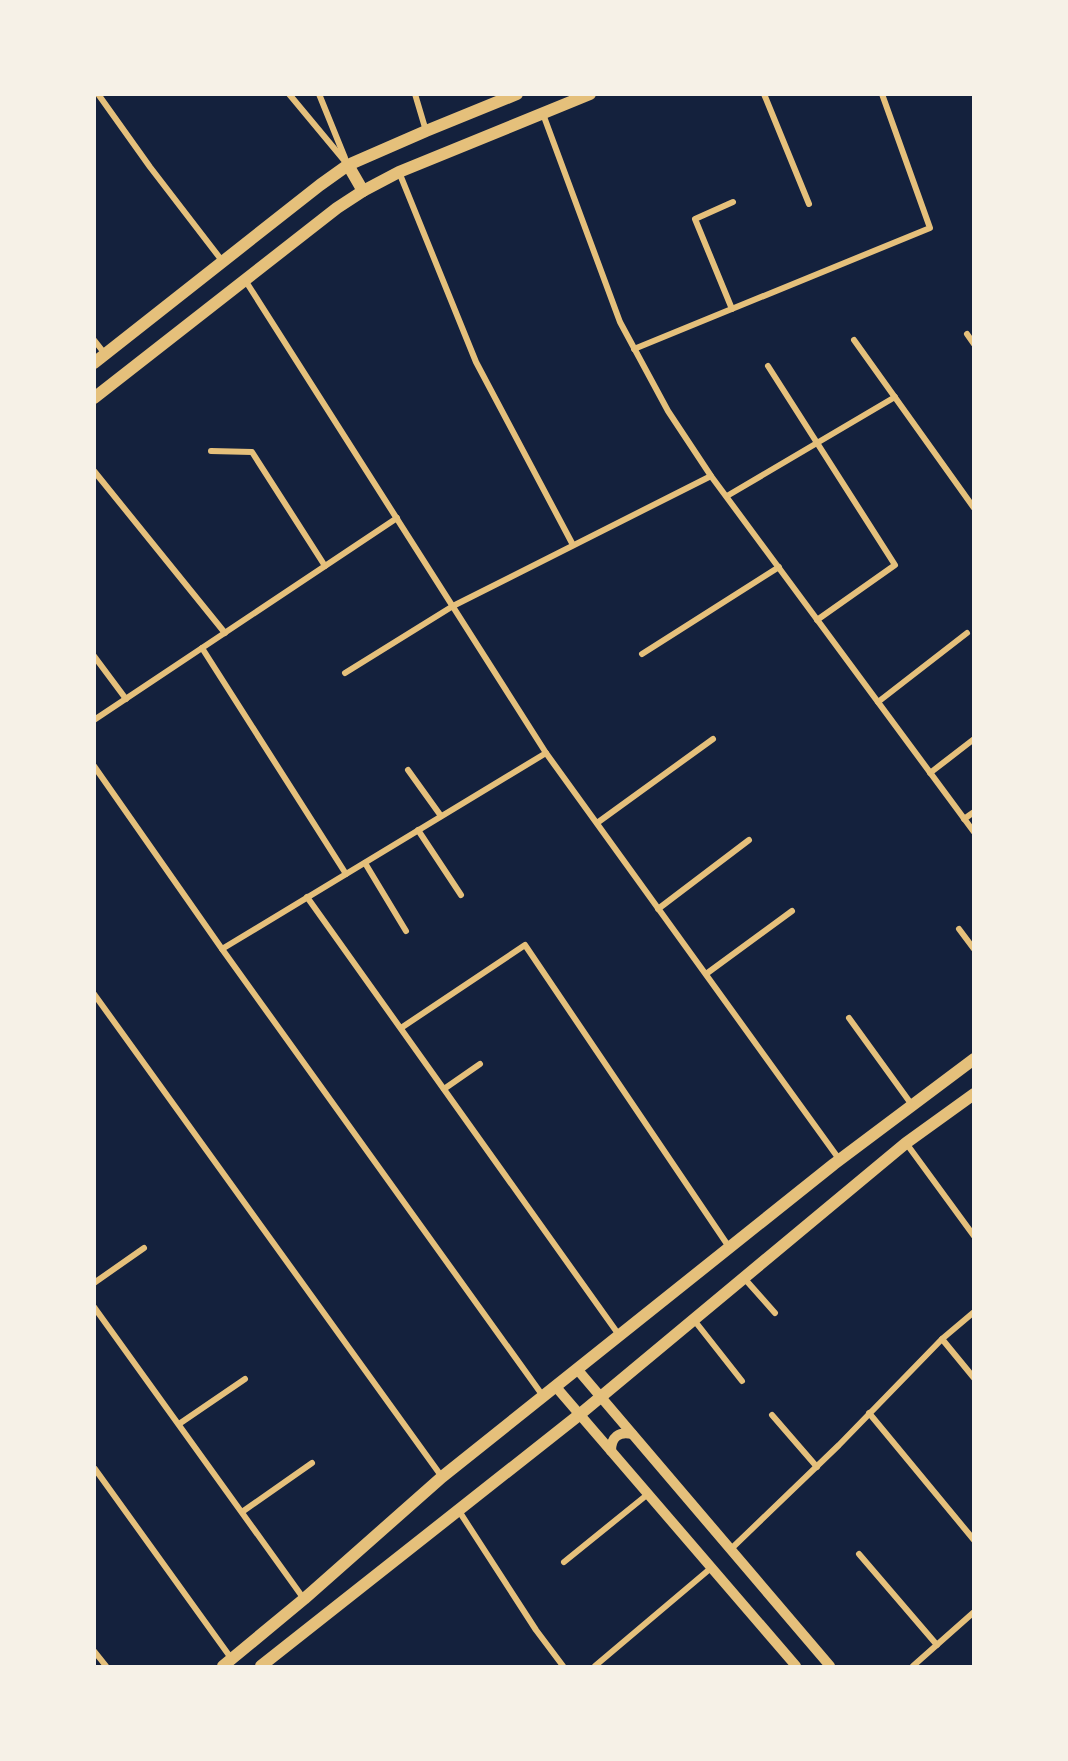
<svg xmlns="http://www.w3.org/2000/svg" width="1068" height="1761" font-family="Manrope,sans-serif">
<rect width="100%" height="100%" fill="#14213d"/>
<g fill="none" stroke-linecap="round" stroke-linejoin="round">
<!-- minor -->
<g stroke="#e5c07b" stroke-width="6">
<path d="M98,94l52,73 73,95"/>
<path d="M289,94l59,71"/>
<path d="M319,94l26,64"/>
<path d="M415,94l11,37"/>
<path d="M764,94l45,110"/>
<path d="M543,114l77,208 48,89 43,65 263,356"/>
<path d="M399,172l77,190 97,183"/>
<path d="M245,280l301,473 293,406"/>
<path d="M732,309l-37,-90 38,-17"/>
<path d="M967,334l7,10"/>
<path d="M94,340l11,14"/>
<path d="M854,340l120,168"/>
<path d="M634,349l296,-121 -48,-134"/>
<path d="M768,366l127,199 -78,55"/>
<path d="M211,451l41,1 73,114"/>
<path d="M94,471l131,162"/>
<path d="M727,496l168,-99"/>
<path d="M202,648l144,226"/>
<path d="M642,654l137,-87"/>
<path d="M94,656l32,43"/>
<path d="M345,673l108,-67 258,-130"/>
<path d="M878,702l89,-69"/>
<path d="M94,720l303,-202"/>
<path d="M94,766l128,183 321,447"/>
<path d="M408,770l33,46"/>
<path d="M930,773l44,-34"/>
<path d="M964,819l10,-7"/>
<path d="M597,823l116,-84"/>
<path d="M418,830l43,65"/>
<path d="M365,863l41,68"/>
<path d="M307,897l312,438"/>
<path d="M658,909l91,-69"/>
<path d="M959,929l15,20"/>
<path d="M222,949l324,-196"/>
<path d="M706,974l86,-63"/>
<path d="M94,994l348,483"/>
<path d="M849,1018l63,87"/>
<path d="M401,1028l124,-83 204,302"/>
<path d="M444,1089l36,-25"/>
<path d="M906,1143l68,93"/>
<path d="M744,1278l31,35"/>
<path d="M94,1283l50,-35"/>
<path d="M94,1307l210,292"/>
<path d="M694,1320l48,61"/>
<path d="M942,1339l32,39"/>
<path d="M869,1413l105,127"/>
<path d="M772,1415l45,52"/>
<path d="M179,1424l66,-45"/>
<path d="M95,1469l136,189"/>
<path d="M459,1511l77,119 27,36"/>
<path d="M242,1512l70,-49"/>
<path d="M731,1549l108,-104 103,-106 32,-27"/>
<path d="M859,1554l78,91"/>
<path d="M564,1562l84,-68"/>
<path d="M94,1651l12,15"/>
<path d="M595,1666l116,-98"/>
<path d="M913,1666l61,-54"/>
</g>
<!-- tertiary -->
<g stroke="#e5c07b" stroke-width="10">
<path d="M577,1369l253,297"/>
<path d="M556,1387l240,279"/>
<path d="M611,1451c0,-14 8,-20 21,-17"/>
</g>
<!-- secondary -->
<g stroke="#e5c07b" stroke-width="12">
<path d="M348,165l15,26"/>
<path d="M94,363l226,-178 28,-20 78,-34 91,-37"/>
<path d="M94,398l243,-190 26,-17 36,-19 191,-78"/>
<path d="M223,1666l81,-67 138,-122 392,-313 140,-105"/>
<path d="M261,1666l318,-251 327,-272 68,-49"/>
</g>
</g>
<!-- border -->
<rect width="1068" height="1761" fill="none" stroke="#f6f1e7" stroke-width="192"/>
</svg>
